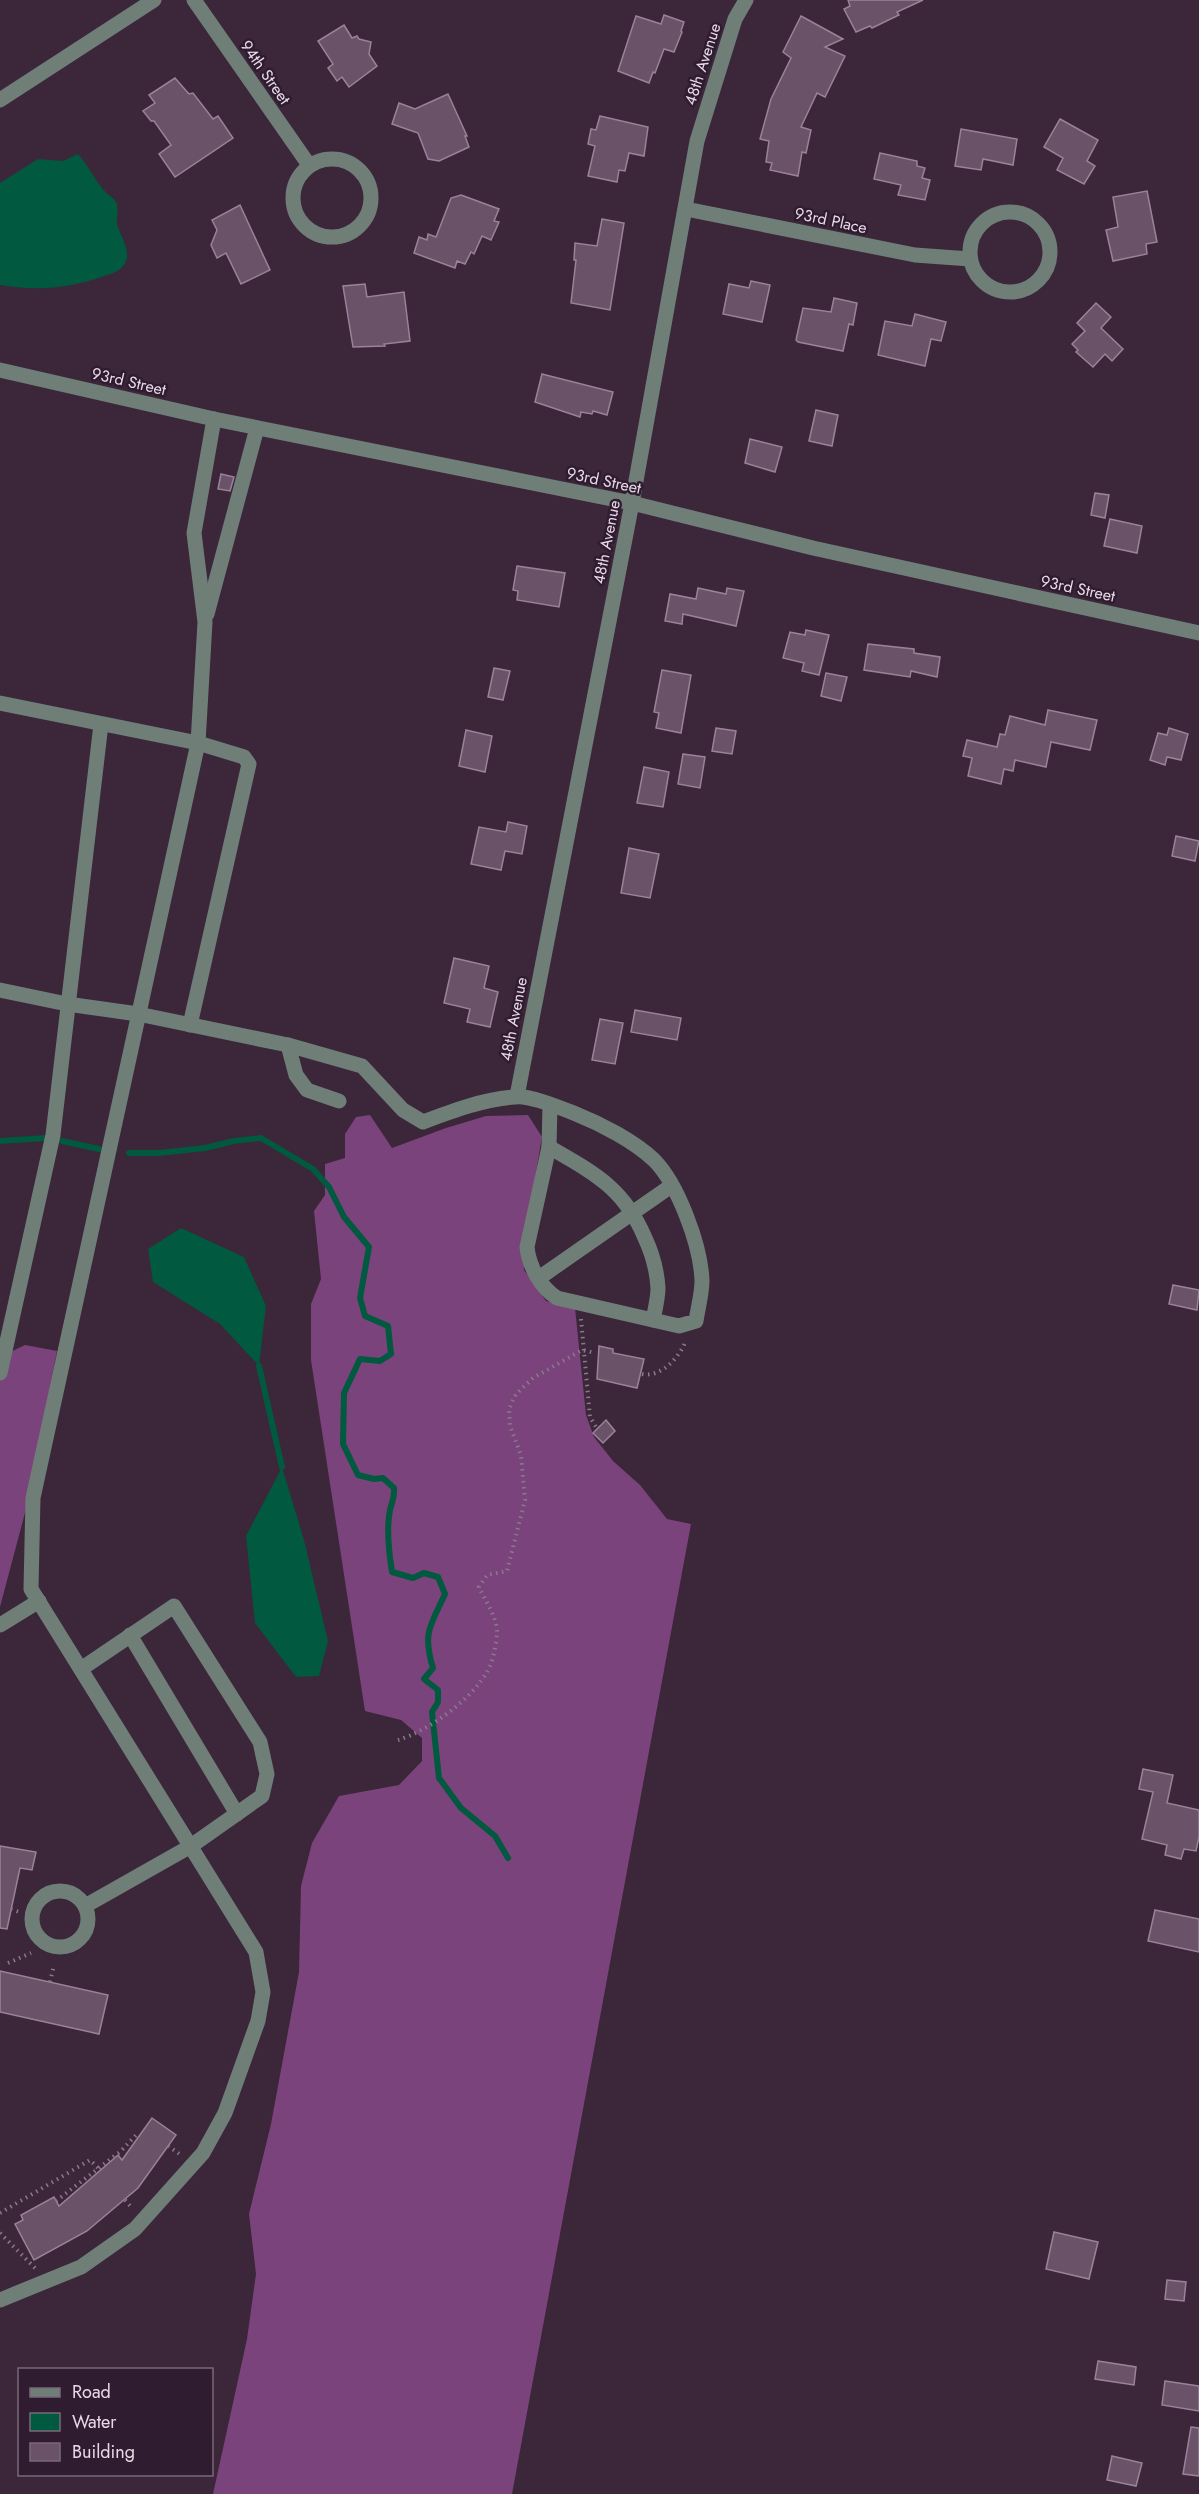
<svg xmlns="http://www.w3.org/2000/svg" width="1199" height="2494" font-family="Jost,sans-serif">
<rect width="100%" height="100%" fill="#3b263a"/>
<!-- forest -->
<g fill="#7b437b">
<path d="M370,1115l22,33 54,-20 40,-12 42,-1 14,22 -12,70 -6,63 22,31 29,7 11,107 8,22 19,24 27,24 27,34 24,5 -179,970h-299l34,-155 9,-65 -7,-60 22,-90 28,-152 2,-86 11,-43 27,-47 60,-11 23,-24v-23l-21,-18 -36,-9 -54,-351v-56l10,-25 -7,-68 11,-16v-31l20,-6v-24l11,-17z"/>
<path d="M25,1345l32,6 -31,158 -26,98v-250z"/>
</g>
<!-- water -->
<g fill="#01593f">
<path d="M78,154c10,11 15,23 24,34 5,7 11,8 15,16 2,8 -2,16 1,23 3,9 10,20 9,30 -1,12 -13,16 -23,19 -37,13 -65,15 -104,9v-102l38,-24 25,2z"/>
<path d="M181,1228l63,29 22,49 -7,60 -39,-42 -67,-42 -5,-33z"/>
<path d="M282,1467l22,73 24,101 -9,35 -23,1 -41,-54 -9,-87z"/>
</g>
<g fill="none" stroke-linecap="round" stroke-linejoin="round">
<!-- stream -->
<g stroke="#01593f" stroke-width="6">
<path d="M0,1141l46,-3"/>
<path d="M62,1141l37,8"/>
<path d="M129,1153h30l46,-5 29,-7 27,-3 52,31 16,18 15,30 25,30 -9,51 5,18 23,10 3,28 -11,7 -20,-2 -16,34 -1,51 15,31 16,4 9,-1 11,10c1,10 -2,13 -4,22 -4,19 -1,43 2,62l21,6 11,-5 14,4 7,17c-14,31 -23,38 -12,74l-9,11 14,11v12l-6,10 7,66 22,30 34,28 13,22"/>
<path d="M259,1366l23,101"/>
</g>
</g>
<!-- building -->
<g fill="#6a5369" stroke="#9b829a" stroke-width="1.5">
<path d="M848,0h75l-26,12 2,3 -27,13 -2,-2 -14,6 -12,-23 6,-3z"/>
<path d="M664,15l20,7 -3,9 1,1 -8,20 -10,-3 -9,24 -2,-1 -4,11 -31,-12 18,-55 25,8z"/>
<path d="M801,16l42,23 -18,8 20,9 -20,41 -8,-4 -16,34 10,3 -5,23 -4,-1 -4,24 -28,-6 2,-7 -6,-1 3,-21 -9,-2 11,-40 20,-41 -8,-6z"/>
<path d="M344,25l8,13 5,-2 2,3 12,3 -2,12 8,12 -28,21 -7,-10 -5,4 -9,-13 5,-4 -15,-23z"/>
<path d="M175,78l14,16 4,-1 20,26 5,-3 15,22 -58,39 -16,-23 12,-9 -17,-24h-3l-8,-10 12,-8 -6,-8z"/>
<path d="M448,94l19,42h-2l4,11 -30,14 -11,-2 -10,-26 -26,-9 7,-21 16,6z"/>
<path d="M600,116l48,11 -4,29 -15,-3 -4,18 -6,-1 -2,12 -29,-6 7,-30 -7,-2 3,-15 5,1z"/>
<path d="M1060,119l38,21 -11,21 8,5 -11,18 -27,-14 6,-12 -19,-11z"/>
<path d="M961,129l56,10 -4,26 -30,-6 -2,11 -26,-4z"/>
<path d="M880,153l37,8v5l8,2 -3,10 8,2 -5,20 -27,-5 3,-10 -27,-6z"/>
<path d="M1147,191l10,51 -11,2 1,10 -34,7 -7,-31 12,-3 -5,-30z"/>
<path d="M461,195l38,14 -5,12 5,1 -8,18 -9,-4 -8,18 -3,-2 -6,12 -8,-3 -2,7 -41,-15 5,-16 8,3 1,-6 8,3 15,-39z"/>
<path d="M240,205l30,65 -29,14 -15,-31 -9,5 -6,-13 6,-15 -5,-10z"/>
<path d="M602,219l22,4 -14,87 -39,-7 5,-43h-2l1,-17 22,3z"/>
<path d="M751,281l19,4 -8,37 -39,-8 6,-30 20,4z"/>
<path d="M365,284l2,13 37,-5 6,49 -26,3 1,2 -32,1 -10,-61z"/>
<path d="M834,298l23,5 -4,22 -4,-1 -6,27 -45,-9 -2,-2 7,-32 28,4z"/>
<path d="M1096,303l15,14 -10,11 22,21 -11,12 -7,-7 -12,13 -17,-15 2,-2 -6,-6 13,-13 -8,-8z"/>
<path d="M915,314l31,8 -5,19 -10,-2 -6,27 -47,-11 7,-34 27,5z"/>
<path d="M542,374l71,18 -6,23 -14,-4 -1,3 -11,-2 -1,5 -45,-15z"/>
<path d="M816,410l22,5 -6,31 -23,-5z"/>
<path d="M750,439l32,8 -7,25 -30,-9z"/>
<path d="M221,474l13,3 -4,14 -12,-2z"/>
<path d="M1095,493l14,2 -4,23 -14,-3z"/>
<path d="M1110,519l32,7 -5,27 -33,-7z"/>
<path d="M517,566l48,7 -6,34 -42,-7 1,-9 -5,-1z"/>
<path d="M698,588l28,6 1,-6 17,3 -8,35 -53,-12 -1,10 -17,-3 5,-27 26,5z"/>
<path d="M806,630l23,5 -10,40 -17,-4 2,-8 -21,-5 7,-26 15,3z"/>
<path d="M868,644l46,5v4l26,4 -3,20 -26,-6 -1,6 -46,-7z"/>
<path d="M494,668l16,3 -7,29 -15,-3z"/>
<path d="M662,670l29,5 -10,58 -25,-5 3,-15 -5,-1z"/>
<path d="M826,673l21,4 -6,24 -20,-5z"/>
<path d="M1048,710l49,10 -7,30 -39,-8 -5,25 -31,-7 -2,11 -9,-2 -3,15 -33,-8 4,-18 -9,-2 4,-16 30,7 3,-13 5,1 5,-19 35,9z"/>
<path d="M716,728l20,3 -4,23 -20,-3z"/>
<path d="M1169,728l19,6 -7,26 -14,-3 -2,8 -15,-5 8,-27 9,2z"/>
<path d="M466,730l26,6 -7,36 -26,-6z"/>
<path d="M683,754l22,3 -5,31 -22,-4z"/>
<path d="M644,767l25,5 -6,35 -26,-4z"/>
<path d="M508,822l19,4 -5,28 -17,-3 -4,19 -30,-6 8,-37 27,5z"/>
<path d="M1176,836l23,5 -4,20 -23,-5z"/>
<path d="M629,848l30,6 -9,44 -29,-5z"/>
<path d="M454,958l35,8 -5,22 14,4 -8,35 -23,-5 3,-13 -26,-6z"/>
<path d="M635,1010l46,8 -4,22 -46,-8z"/>
<path d="M600,1019l23,4 -8,41 -23,-4z"/>
<path d="M1173,1285l26,5 -2,20 -28,-6z"/>
<path d="M599,1346l14,3v4l31,6 -7,29 -40,-9z"/>
<path d="M606,1420l9,11 -12,12 -10,-10z"/>
<path d="M1143,1769l30,6 -6,28 32,7v27l-3,14 -12,-2 -3,10 -16,-4 2,-10 -25,-6 11,-47 -14,-3z"/>
<path d="M0,1846l36,6 -4,18 -12,-2 -13,61 -7,-1z"/>
<path d="M1155,1910l44,9v33l-51,-11z"/>
<path d="M0,1971l108,24 -9,39 -99,-22z"/>
<path d="M152,2118l24,17 -38,53 -51,43 -53,29 -19,-36 8,-4 -2,-5 33,-18 5,9 59,-51 4,5z"/>
<path d="M1054,2232l44,10 -9,37 -43,-10z"/>
<path d="M1167,2280l19,2 -2,19 -19,-2z"/>
<path d="M1098,2361l38,6 -2,18 -39,-6z"/>
<path d="M1165,2381l34,5v25l-37,-6z"/>
<path d="M1191,2427l8,1v48l-16,-2z"/>
<path d="M1112,2456l30,7 -6,23 -29,-6z"/>
</g>
<g fill="none" stroke-linecap="round" stroke-linejoin="round">
<!-- path -->
<g stroke="#8b798a" stroke-width="4" stroke-dasharray="1.5 4.5" stroke-linecap="butt">
<path d="M581,1319l9,98 6,10"/>
<path d="M642,1374c19,4 38,-17 44,-34"/>
<path d="M398,1740c30,-9 75,-41 90,-70 5,-8 8,-26 9,-36 1,-16 -12,-33 -18,-47l8,-12 20,-4 18,-71 -4,-45 -11,-29 -1,-17 7,-15 17,-16 49,-28 13,3"/>
<path d="M11,1909l8,3"/>
<path d="M8,1963l23,-10"/>
<path d="M50,1982l4,-17"/>
<path d="M168,2146l13,9"/>
<path d="M125,2200l7,8"/>
<path d="M56,2201l65,-50 15,-16 2,2"/>
<path d="M0,2213l90,-53 9,9"/>
<path d="M0,2233l37,37"/>
</g>
<!-- minor -->
<g stroke="#6f7e77" stroke-width="15">
<path d="M194,0l115,165"/>
<path d="M0,100l154,-100"/>
<circle cx="332" cy="198" r="39"/>
<path d="M686,209l229,46 55,4"/>
<circle cx="1010" cy="252" r="40"/>
<path d="M0,370l214,49 418,84 181,45 386,85"/>
<path d="M207,614l50,-186"/>
<path d="M0,703l198,40 46,14 5,7 -59,261"/>
<path d="M0,990l67,14 71,10 150,31 74,21 41,44 20,12c29,-11 61,-23 92,-25 15,-2 46,11 61,17 25,10 58,27 78,46 24,24 47,86 48,121 0,12 -4,27 -6,40l-17,5 -122,-28c-17,-11 -28,-32 -30,-51l22,-100 1,-42"/>
<path d="M288,1045l8,30 11,15 32,11"/>
<path d="M517,1096l115,-593 65,-362 38,-122 11,-19"/>
<path d="M549,1147c45,26 75,41 96,91 7,15 12,33 13,50 0,10 -3,22 -5,32"/>
<path d="M539,1278l132,-92"/>
<path d="M0,1373l53,-238 48,-411"/>
<path d="M0,1625l39,-24"/>
<path d="M130,1635l107,179"/>
<path d="M81,1669l93,-63 86,136 7,32 -5,22 -71,50 -106,60"/>
<circle cx="60" cy="1919" r="28"/>
<path d="M0,2300l81,-33 54,-38 68,-76 22,-40 33,-92 5,-29 -7,-40 -225,-363 2,-91 165,-755 7,-121 -11,-89 20,-114"/>
</g>
</g>
<g text-anchor="middle" stroke-width="5" stroke-linejoin="round" paint-order="stroke">
<!-- street labels -->
<g font-size="16" fill="#e8dae7" stroke="#301c30">
<text transform="translate(702 64) rotate(-72)" y="6">48th Avenue</text>
<text transform="translate(266 72) rotate(55)" y="6">94th Street</text>
<text transform="translate(831 220) rotate(12)" y="6">93rd Place</text>
<text transform="translate(129 381) rotate(13)" y="6">93rd Street</text>
<text transform="translate(604 480) rotate(12)" y="6">93rd Street</text>
<text transform="translate(606 542) rotate(-79)" y="6">48th Avenue</text>
<text transform="translate(1078 588) rotate(12)" y="6">93rd Street</text>
<text transform="translate(513 1019) rotate(-79)" y="6">48th Avenue</text>
</g>
</g>
<!-- legend -->
<rect x="18" y="2368" width="195" height="108" fill="#301c30" stroke="#7a6879" stroke-width="1.5"/>
<rect x="30" y="2388" width="30" height="9" fill="#6f7e77" stroke="#7a6879" stroke-width="1.5"/>
<text x="72" y="2398" font-size="18" fill="#e8dae7">Road</text>
<rect x="30" y="2413" width="30" height="18" fill="#01593f" stroke="#7a6879" stroke-width="1.5"/>
<text x="72" y="2428" font-size="18" fill="#e8dae7">Water</text>
<rect x="30" y="2443" width="30" height="18" fill="#6a5369" stroke="#7a6879" stroke-width="1.5"/>
<text x="72" y="2458" font-size="18" fill="#e8dae7">Building</text>
</svg>
